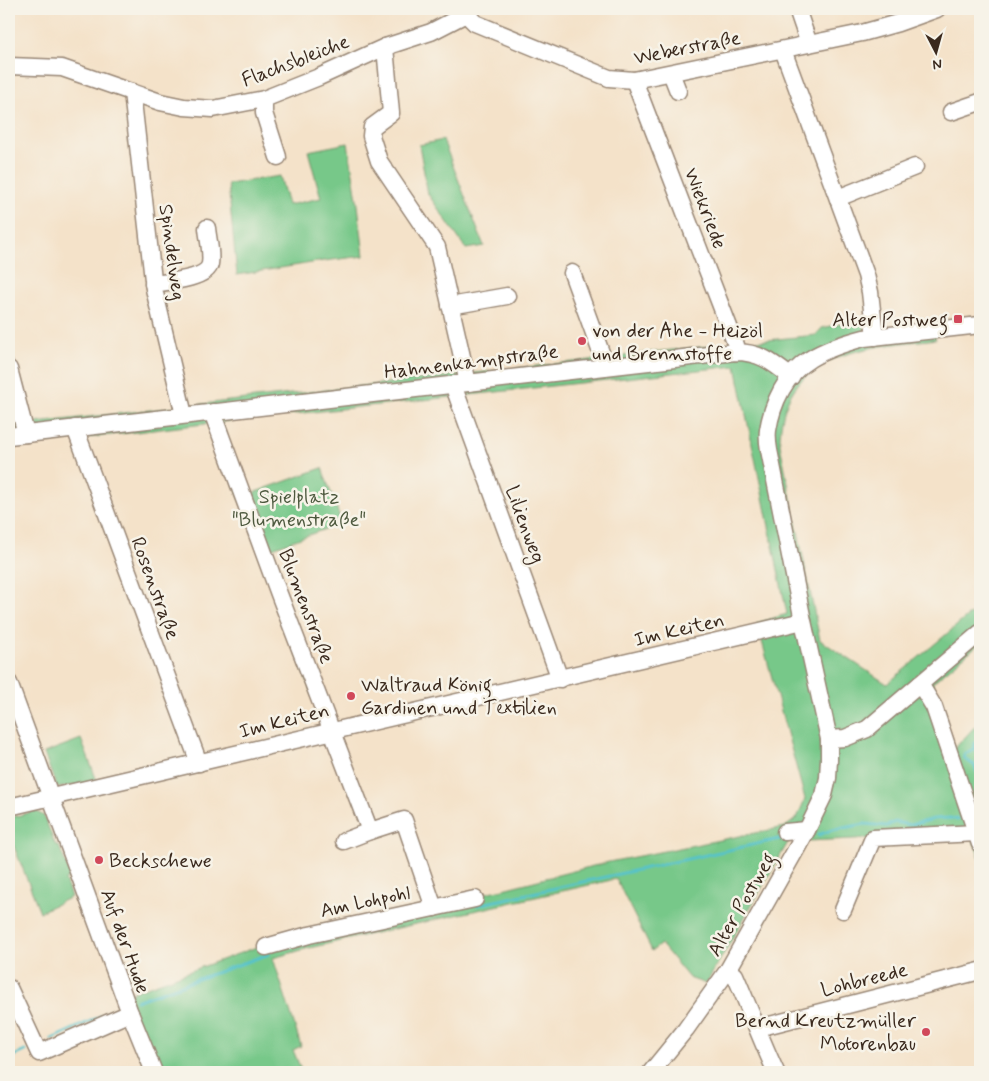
<svg xmlns="http://www.w3.org/2000/svg" width="989" height="1081" font-family="Mynerve,sans-serif">
<rect width="100%" height="100%" fill="#f7f3e8"/>
<filter id="ink" filterUnits="userSpaceOnUse"><feTurbulence type="fractalNoise" baseFrequency=".02" numOctaves="2"/><feDisplacementMap in="SourceGraphic" scale="10" xChannelSelector="R" yChannelSelector="G"/><feConvolveMatrix kernelMatrix="1 2 1 2 8 2 1 2 1" color-interpolation-filters="sRGB"/></filter>
<filter id="wash" filterUnits="userSpaceOnUse"><feTurbulence type="fractalNoise" baseFrequency=".0096" numOctaves="4" result="noise"/><feDisplacementMap in="SourceGraphic" scale="20" xChannelSelector="R" yChannelSelector="G"/><feGaussianBlur stdDeviation="1.12" result="paint"/><feColorMatrix in="noise" values="0 0 0 0 0 0 0 0 0 0 0 0 0 0 0 0 0 1.4 0 .05"/><feComposite in="paint" operator="in"/></filter>
<g filter="url(#wash)">
<rect width="100%" height="100%" fill="#f4e2c9"/>
<!-- green -->
<g fill="#77c889" stroke="#597954">
<path d="M443,140l41,106 -18,3 -38,-55 -9,-49z"/>
<path d="M348,143l10,62 6,51 -40,5 -87,14 -9,-91 52,-8 8,29 33,-7 -13,-47z"/>
<path d="M863,319l2,13 67,-3 4,10c-72,9 -157,12 -156,106l40,195 67,44 81,-68 12,-8v39l-1,-3 -46,38 -1,12 22,55 26,-28v138l-9,-25 -164,7 -17,-2 -84,145 -17,-6 -28,-34 -9,7 -36,-72 -307,69 -36,10 28,88 -8,4 9,22h-155l-29,-73 15,-7 132,-48 46,-12 188,-42 110,-28 176,-35 12,-9 8,-19 -48,-176 30,-9 -51,-248 -515,56 26,73 75,-27 20,55 -75,27 56,174 -111,-301 -203,24v-21l599,-68 35,-5 173,-18 6,-7z"/>
<path d="M81,739l16,42 -39,7 -2,-2 -12,-33z"/>
<path d="M35,811l9,5 11,28 4,2 12,31 -6,3 6,17 -31,15 -31,-78v-16z"/>
</g>
<g fill="none" stroke-linecap="round" stroke-linejoin="round">
<!-- stream -->
<g stroke="#55c2cb" stroke-width="3">
<path d="M980,743h-5l-1,7 -10,4 1,5 9,6 6,14"/>
<path d="M818,835l14,-5 33,-6 22,2 8,-4 15,3 24,-6 16,-1 8,2"/>
<path d="M477,905l307,-67"/>
<path d="M136,1001l133,-47"/>
<path d="M52,1039l64,-30"/>
<path d="M9,1058l16,-7"/>
</g>
</g>
</g>
<g filter="url(#ink)">
<g fill="none" stroke-linecap="round" stroke-linejoin="round">
<defs>
<g id="minor">
<path d="M797,9l12,35"/>
<path d="M466,14l9,9 134,55 25,2 228,-47 36,-10 39,-14"/>
<path d="M385,47l6,66 -19,14 -1,9 8,25 58,86 31,136"/>
<path d="M783,50l83,225 4,17 5,45"/>
<path d="M9,66l53,2 98,34 24,5 29,2 51,-10 55,-22 66,-30 46,-15 35,-18 5,-5"/>
<path d="M671,73l7,18"/>
<path d="M634,80l102,265 -1,7"/>
<path d="M132,92l22,197 30,126"/>
<path d="M264,99v14l14,44"/>
<path d="M951,112l29,-10"/>
<path d="M838,198l77,-31"/>
<path d="M572,273l31,85 1,9"/>
<path d="M153,284c13,-2 54,-5 57,-20 2,-11 -2,-25 -3,-36"/>
<path d="M450,306l57,-10"/>
<path d="M9,369l17,65"/>
<path d="M454,384l2,9 104,286"/>
<path d="M213,412l2,8 64,174 91,237 34,-11 30,88"/>
<path d="M75,428l124,335"/>
<path d="M9,436l726,-84c25,0 37,10 56,25"/>
<path d="M9,683l121,330 24,59"/>
<path d="M920,684l14,23 46,137"/>
<path d="M829,739l16,-1 22,-9 113,-96"/>
<path d="M9,807l794,-186"/>
<path d="M785,832l22,-2"/>
<path d="M344,841l26,-10"/>
<path d="M843,910l30,-72 104,-5"/>
<path d="M266,947l43,-12 166,-36"/>
<path d="M728,970l7,5c14,32 26,65 41,97"/>
<path d="M9,988l30,65 91,-40"/>
<path d="M758,1028l222,-57"/>
<path d="M651,1072l35,-43 42,-59 79,-140 17,-35 4,-17 1,-19v-20l-26,-118 -34,-171c-1,-6 -2,-13 -1,-20 4,-26 18,-57 42,-71 16,-10 35,-16 54,-21l116,-13"/>
</g>
</defs>
<!-- minor casing -->
<use href="#minor" stroke="#988674" stroke-width="19"/>
<!-- minor -->
<use href="#minor" stroke="#fff" stroke-width="16"/>
</g>
</g>
<!-- markers -->
<g fill="#d1495b" stroke="#f7f3e8" stroke-width="2">
<rect x="953" y="314" width="10" height="10" rx="2.5"/>
<circle cx="582" cy="341" r="5"/>
<circle cx="351" cy="696" r="5"/>
<circle cx="99" cy="860" r="5"/>
<circle cx="926" cy="1032" r="5"/>
</g>
<g text-anchor="middle" stroke-width="5" stroke-linejoin="round" paint-order="stroke">
<!-- street labels -->
<g font-size="20" fill="#3b2a1e" stroke="#f7f3e8">
<text transform="translate(687 47) rotate(-11)" y="7">Weberstraße</text>
<text transform="translate(295 60) rotate(-21)" y="7">Flachsbleiche</text>
<text transform="translate(706 208) rotate(69)" y="7">Wiekriede</text>
<text transform="translate(173 252) rotate(82)" y="7">Spindelweg</text>
<text transform="translate(471 361) rotate(-7)" y="7">Hahnenkampstraße</text>
<text transform="translate(526 524) rotate(70)" y="7">Lilienweg</text>
<text transform="translate(156 588) rotate(70)" y="7">Rosenstraße</text>
<text transform="translate(307 606) rotate(69)" y="7">Blumenstraße</text>
<text transform="translate(679 629) rotate(-13)" y="7">Im Keiten</text>
<text transform="translate(284 720) rotate(-14)" y="7">Im Keiten</text>
<text transform="translate(365 901) rotate(-12)" y="7">Am Lohpohl</text>
<text transform="translate(741 904) rotate(-60)" y="7">Alter Postweg</text>
<text transform="translate(126 941) rotate(70)" y="7">Auf der Hude</text>
<text transform="translate(864 979) rotate(-14)" y="7">Lohbreede</text>
</g>
<!-- poi labels -->
<g font-size="20" fill="#3b2a1e" stroke="#f7f3e8" text-anchor="start">
<text x="948" y="326" text-anchor="end">Alter Postweg</text>
<text x="592" y="337">von der Ahe - Heizöl<tspan x="592" dy="23">und Brennstoffe</tspan></text>
<text x="361" y="691">Waltraud König<tspan x="361" dy="23">Gardinen und Textilien</tspan></text>
<text x="109" y="867">Beckschewe</text>
<text x="916" y="1027" text-anchor="end">Bernd Kreutzmüller<tspan x="916" dy="23">Motorenbau</tspan></text>
</g>
<!-- park labels -->
<g font-size="20" fill="#4d593e" stroke="#f7f3e8">
<text x="299" y="503">Spielplatz<tspan x="299" dy="23">"Blumenstraße"</tspan></text>
</g>
</g>
<!-- margin -->
<rect width="989" height="1081" fill="none" stroke="#f7f3e8" stroke-width="30"/>
<!-- north arrow -->
<g transform="translate(936 52) rotate(174)" stroke="#f7f3e8" stroke-width="4" paint-order="stroke">
<path d="M0-4L9 19L0 12L-9 19Z" fill="#3b2a1e"/>
<text y="-8" font-size="14" font-weight="bold" text-anchor="middle" fill="#3b2a1e">N</text>
</g>
</svg>
